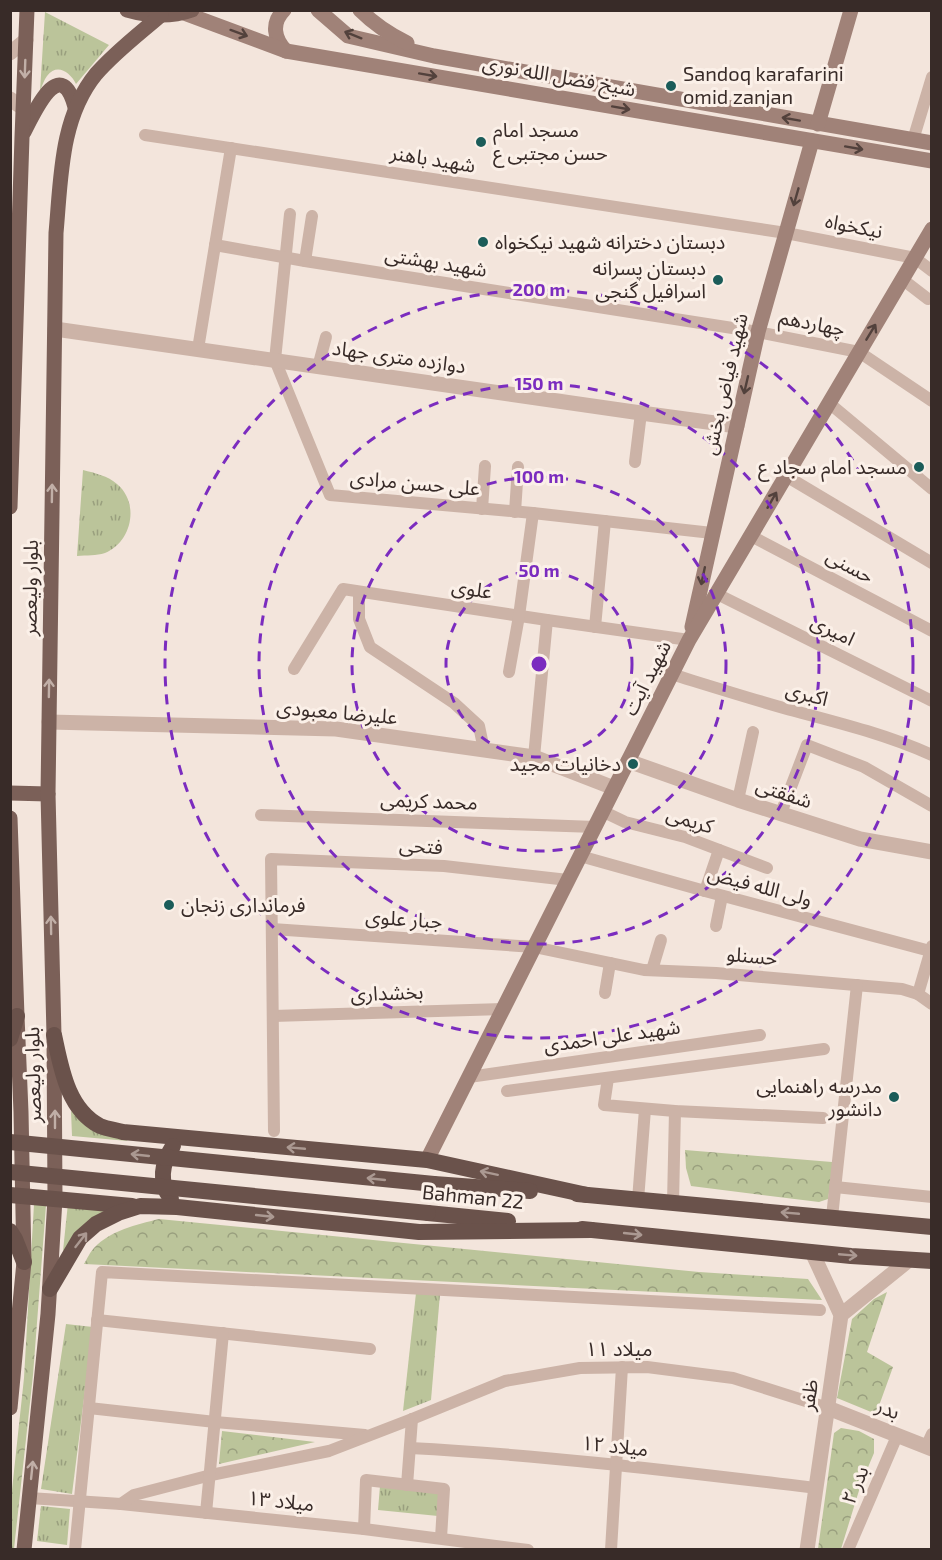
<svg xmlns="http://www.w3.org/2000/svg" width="942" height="1560" font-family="'Exo 2','Noto Sans Arabic',sans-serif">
<defs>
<pattern id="grass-tufts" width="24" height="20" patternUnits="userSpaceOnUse" patternTransform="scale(1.5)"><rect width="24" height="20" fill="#bbc49a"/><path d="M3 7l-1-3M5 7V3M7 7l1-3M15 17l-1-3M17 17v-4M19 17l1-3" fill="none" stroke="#999f7e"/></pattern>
<pattern id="forest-crowns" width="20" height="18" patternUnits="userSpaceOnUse" patternTransform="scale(1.5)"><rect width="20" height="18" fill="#bbc49a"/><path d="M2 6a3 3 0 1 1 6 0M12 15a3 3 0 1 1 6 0" fill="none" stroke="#999f7e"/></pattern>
</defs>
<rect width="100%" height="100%" fill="#f3e5dc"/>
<!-- grass -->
<g fill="url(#grass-tufts)">
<path d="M45,12l64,33 -33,39c-6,-12 -19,-21 -29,-8 -3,4 -5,10 -7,15z"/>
<path d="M83,470c12,3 25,6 34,14 23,19 15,58 -12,69 -9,3 -18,2 -28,3z"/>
<path d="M71,1111c16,15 39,18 57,30l-56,-5z"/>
<path d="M68,1203l59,4 -64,44z"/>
<path d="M416,1293l24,1 -9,106 -28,11z"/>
<path d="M66,1324l27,3 -21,167 -31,-5z"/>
<path d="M380,1486l60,6 -2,24 -60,-6z"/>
<path d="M41,1506l29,3 -3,36 -30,-4z"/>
</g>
<!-- forest -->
<g fill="url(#forest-crowns)">
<path d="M685,1150l147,12v12l-4,25 -9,3 -128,-16 -5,-18z"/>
<path d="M34,1204l12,1 -13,170 -19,174 -3,1v-51l13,-121z"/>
<path d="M159,1219l540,53 109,7 14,21 -738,-36c3,-5 6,-12 10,-16 17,-18 42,-23 65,-29z"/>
<path d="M887,1292l-20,60 26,15 -17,47 -39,-16 15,-79 22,-20z"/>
<path d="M841,1428l18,3 15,8v14l-13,31 -20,65h-23l16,-116z"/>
<path d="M222,1431l93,11 -96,22z"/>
</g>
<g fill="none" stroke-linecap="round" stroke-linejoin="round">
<!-- minor -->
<g stroke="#ccb3a7" stroke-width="12">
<path d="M145,135l641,98 129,25 17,13"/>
<path d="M913,140l19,-63"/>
<path d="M290,214l-15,146 55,135 203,18 179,20"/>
<path d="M215,245l90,16 453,71 101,20 73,49"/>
<path d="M305,261l7,-45"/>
<path d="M902,279l26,20"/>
<path d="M198,349l33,-201"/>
<path d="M318,367l8,-30"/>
<path d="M829,403l103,86"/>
<path d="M635,462l6,-49"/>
<path d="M786,476l146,87"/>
<path d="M482,509l3,-43"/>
<path d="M515,512l3,-45"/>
<path d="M751,536l181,95"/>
<path d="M359,592v27l11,28 84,56 25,23 5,24"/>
<path d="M717,594l215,107"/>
<path d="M595,627l10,-106"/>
<path d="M294,669l49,-80 204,31 142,20"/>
<path d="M509,672l10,-56 14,-103"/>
<path d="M671,674c39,12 77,24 116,35 49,13 98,25 145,46"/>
<path d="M534,757l13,-137"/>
<path d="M738,800l15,-68"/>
<path d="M602,811l23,11 60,15 82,31"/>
<path d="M781,813l26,-68 57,22 68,39"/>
<path d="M261,815l334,12"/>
<path d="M580,856l125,35 225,60"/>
<path d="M705,891l14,-41"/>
<path d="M716,926l6,-30"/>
<path d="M272,929l262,18 110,23 72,3 186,16 16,5 14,-48"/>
<path d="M652,970l9,-30"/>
<path d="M605,993l5,-30"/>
<path d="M918,994l14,10"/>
<path d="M273,1016l230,-7"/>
<path d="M469,1077l291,-42"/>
<path d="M608,1078l-4,27 71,6 148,7"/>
<path d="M507,1091l317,-42"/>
<path d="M274,1131l-3,-272 173,7 124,14"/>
<path d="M835,1187l97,10"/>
<path d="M638,1200l7,-91"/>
<path d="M673,1203l2,-92"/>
<path d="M832,1217l25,-232"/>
<path d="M97,1320l273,29"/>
<path d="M89,1408l126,14 150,13"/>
<path d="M926,1447l6,-13"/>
<path d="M410,1448c136,7 271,24 406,40"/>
<path d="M407,1485l5,-66"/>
<path d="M29,1498l92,6 243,25 164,21"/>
<path d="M121,1504l13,-9 77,-20 118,-24 83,-32 93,-38 75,-13 67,-1 86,11 95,30"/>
<path d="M206,1513l17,-180"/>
<path d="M364,1529l2,-49 78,9 -3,49"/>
<path d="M75,1550l27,-278 718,38"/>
<path d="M611,1550l11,-183"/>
<path d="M848,1550l49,-114"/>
</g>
<!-- tertiary -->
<g stroke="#ccb3a7" stroke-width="15">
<path d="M10,53l16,-13"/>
<path d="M10,99l13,9"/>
<path d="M55,329l586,84 96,13"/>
<path d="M49,722l287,7 198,28 80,31"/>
<path d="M628,761l110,39 122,39 72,13"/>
<path d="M841,1315l68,-55"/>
<path d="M828,1408l104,41"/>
<path d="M807,1550l34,-235 -29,-63"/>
</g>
<!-- secondary -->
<g stroke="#a08278" stroke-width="15">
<path d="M284,10c-13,13 -10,29 2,41"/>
<path d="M318,10l30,26 86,20 498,87"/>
<path d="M360,10c14,14 29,24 47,33"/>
<path d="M184,13l102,38 646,110"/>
<path d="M818,124l33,-114"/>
<path d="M692,627l66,-295 54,-191"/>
<path d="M427,1160l262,-520 243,-411"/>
</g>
<!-- primary -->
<g stroke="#7b6058" stroke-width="15">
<path d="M127,10c21,6 45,7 65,0"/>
<path d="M24,132c10,-19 36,-79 51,-25"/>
<path d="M10,507l12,-370 5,-127"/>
<path d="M10,793l38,1"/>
<path d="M10,818l7,198 4,96 3,150 -14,146"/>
<path d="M24,1550l24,-236 7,-115 -1,-164 -6,-241 8,-561c5,-54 4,-115 40,-159 19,-22 43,-40 65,-59"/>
</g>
<!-- trunk -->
<g stroke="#6a524b" stroke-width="16">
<path d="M54,1035c7,32 13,74 46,91 7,3 16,4 23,6l304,28 160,35"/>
<path d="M10,1039l7,-23"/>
<path d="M434,1184l96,7"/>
<path d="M577,1194l355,33"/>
<path d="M10,1195l122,11"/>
<path d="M171,1199c-13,-17 -9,-36 2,-53"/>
<path d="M428,1213l80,8"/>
<path d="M582,1229l269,27 81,5"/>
<path d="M10,1231l5,8 9,23"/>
<path d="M50,1289l30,-51 16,-14 22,-11 22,-7 37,1 242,25 172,-2"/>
</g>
<!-- trunk-bridge -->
<g stroke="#6a524b" stroke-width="16">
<path d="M10,1142l424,42"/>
<path d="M10,1172l418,41"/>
</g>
</g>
<!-- one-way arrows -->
<defs><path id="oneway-shaft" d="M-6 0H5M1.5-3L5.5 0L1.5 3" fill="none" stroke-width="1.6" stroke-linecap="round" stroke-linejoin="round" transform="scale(1.5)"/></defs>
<g stroke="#52413c">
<use href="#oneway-shaft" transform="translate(239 33) rotate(20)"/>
<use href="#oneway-shaft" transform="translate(353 35) rotate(-158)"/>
<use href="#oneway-shaft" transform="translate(428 75) rotate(10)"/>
<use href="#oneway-shaft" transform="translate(621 108) rotate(10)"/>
<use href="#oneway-shaft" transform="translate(791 119) rotate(-170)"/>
<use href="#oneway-shaft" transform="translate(854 148) rotate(10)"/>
<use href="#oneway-shaft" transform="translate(796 197) rotate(106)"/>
<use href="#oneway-shaft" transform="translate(871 332) rotate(-59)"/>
<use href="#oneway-shaft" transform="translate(746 385) rotate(103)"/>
<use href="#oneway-shaft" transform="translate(772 500) rotate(-60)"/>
<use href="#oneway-shaft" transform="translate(703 576) rotate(102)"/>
</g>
<g stroke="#c1afa7">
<use href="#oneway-shaft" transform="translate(25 69) rotate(92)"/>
<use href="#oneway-shaft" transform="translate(52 493) rotate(-89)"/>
<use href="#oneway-shaft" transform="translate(49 688) rotate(-89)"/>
<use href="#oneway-shaft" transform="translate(51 925) rotate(-91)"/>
<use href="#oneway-shaft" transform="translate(55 1119) rotate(-90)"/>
<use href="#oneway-shaft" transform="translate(32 1470) rotate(-84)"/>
</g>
<g stroke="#ab9992">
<use href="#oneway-shaft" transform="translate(296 1148) rotate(-175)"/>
<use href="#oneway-shaft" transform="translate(140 1155) rotate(-174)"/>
<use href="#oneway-shaft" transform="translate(489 1173) rotate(-168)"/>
<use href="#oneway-shaft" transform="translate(376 1179) rotate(-174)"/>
<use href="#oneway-shaft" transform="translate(790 1213) rotate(-175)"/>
<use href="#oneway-shaft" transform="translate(265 1216) rotate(6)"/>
<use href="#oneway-shaft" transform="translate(633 1234) rotate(6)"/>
<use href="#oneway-shaft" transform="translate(81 1240) rotate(-52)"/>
<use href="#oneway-shaft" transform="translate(848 1255) rotate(5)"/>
</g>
<!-- distance rings -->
<g fill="none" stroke="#7b2cbf" stroke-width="3" stroke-dasharray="10 8">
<circle cx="539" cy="664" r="93"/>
<circle cx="539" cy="664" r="187"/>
<circle cx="539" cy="664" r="280"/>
<circle cx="539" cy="664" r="374"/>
</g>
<!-- markers -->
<g fill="#1b5c59" stroke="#fbf0e8" stroke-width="2">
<circle cx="671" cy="86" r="6"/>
<circle cx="481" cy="142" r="6"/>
<circle cx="483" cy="242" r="6"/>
<circle cx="718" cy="280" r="6"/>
<circle cx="919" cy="467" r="6"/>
<circle cx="633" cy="764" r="6"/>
<circle cx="169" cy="905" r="6"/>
<circle cx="894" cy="1097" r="6"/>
</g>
<g text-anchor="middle" stroke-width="6" stroke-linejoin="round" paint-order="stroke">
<!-- poi labels -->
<g font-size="20" fill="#382b28" stroke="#fbf0e8" text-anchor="start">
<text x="683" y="81">Sandoq karafarini<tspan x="683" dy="23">omid zanjan</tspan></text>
<text x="493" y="137">مسجد امام<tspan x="493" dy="23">حسن مجتبی ع</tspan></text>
<text x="495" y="249">دبستان دخترانه شهید نیکخواه</text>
<text x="706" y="275" text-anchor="end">دبستان پسرانه<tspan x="706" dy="23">اسرافیل گنجی</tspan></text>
<text x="907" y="474" text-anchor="end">مسجد امام سجاد ع</text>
<text x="621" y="771" text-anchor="end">دخانیات مجید</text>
<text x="181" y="912">فرمانداری زنجان</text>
<text x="882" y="1093" text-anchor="end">مدرسه راهنمایی<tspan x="882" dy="23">دانشور</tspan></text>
</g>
<!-- street labels -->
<g font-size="20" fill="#382b28" stroke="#fbf0e8">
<text transform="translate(559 76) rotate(10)" y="7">شیخ فضل الله نوری</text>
<text transform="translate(433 159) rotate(9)" y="7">شهید باهنر</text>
<text transform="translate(854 226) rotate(11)" y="7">نیکخواه</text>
<text transform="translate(436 262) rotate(9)" y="7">شهید بهشتی</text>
<text transform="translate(812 323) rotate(11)" y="7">چهاردهم</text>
<text transform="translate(399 357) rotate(8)" y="7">دوازده متری جهاد</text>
<text transform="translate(725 384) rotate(-77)" y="7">شهید فیاض بخش</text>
<text transform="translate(415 483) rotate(5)" y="7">علی حسن مرادی</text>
<text transform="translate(850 566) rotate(28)" y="7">حسنی</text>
<text transform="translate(30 588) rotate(-89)" y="7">بلوار ولیعصر</text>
<text transform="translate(472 589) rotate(9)" y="7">علوی</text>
<text transform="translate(833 630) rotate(26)" y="7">امیری</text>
<text transform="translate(647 678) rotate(-63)" y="7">شهید آیت</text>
<text transform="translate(807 694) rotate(15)" y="7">اکبری</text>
<text transform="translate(337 712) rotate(5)" y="7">علیرضا معبودی</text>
<text transform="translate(784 793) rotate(18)" y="7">شفقتی</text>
<text transform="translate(429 801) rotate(2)" y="7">محمد کریمی</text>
<text transform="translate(690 820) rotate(17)" y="7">کریمی</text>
<text transform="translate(421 846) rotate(3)" y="7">فتحی</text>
<text transform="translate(760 886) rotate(15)" y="7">ولی الله فیض</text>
<text transform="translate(404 919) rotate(4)" y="7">جبار علوی</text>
<text transform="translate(752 956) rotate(5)" y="7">حسنلو</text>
<text transform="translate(387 993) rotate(-2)" y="7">بخشداری</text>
<text transform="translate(612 1036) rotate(-8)" y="7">شهید علی احمدی</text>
<text transform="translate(33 1075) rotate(-91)" y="7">بلوار ولیعصر</text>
<text transform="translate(473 1197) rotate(6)" y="7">Bahman 22</text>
<text x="619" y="1356">میلاد ۱۱</text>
<text transform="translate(809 1395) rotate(-82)" y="7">ظفر</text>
<text transform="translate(888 1409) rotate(22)" y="7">بدر</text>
<text transform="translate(615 1446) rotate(6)" y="7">میلاد ۱۲</text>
<text transform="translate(855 1485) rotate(-67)" y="7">بدر ۲</text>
<text transform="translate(281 1501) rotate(6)" y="7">میلاد ۱۳</text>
</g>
</g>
<circle cx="539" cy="664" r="9" fill="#7b2cbf" stroke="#fbf0e8" stroke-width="3"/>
<g font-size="18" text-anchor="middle" font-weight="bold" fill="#7b2cbf" stroke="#fbf0e8" stroke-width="6" stroke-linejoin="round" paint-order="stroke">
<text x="539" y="296">200 m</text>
<text x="539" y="390">150 m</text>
<text x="539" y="483">100 m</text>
<text x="539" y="577">50 m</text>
</g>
<!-- border -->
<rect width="942" height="1560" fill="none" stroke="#382b28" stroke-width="24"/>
</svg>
